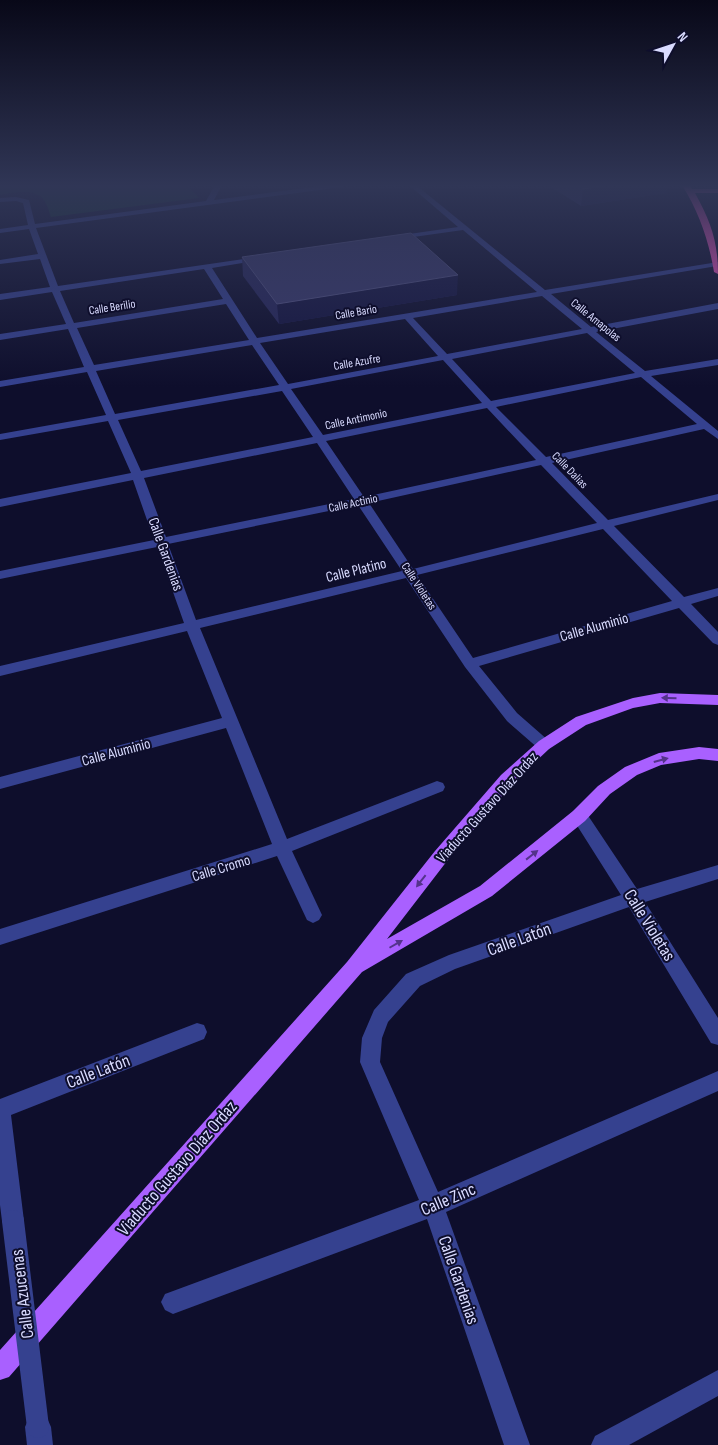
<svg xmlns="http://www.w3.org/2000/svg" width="718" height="1445" font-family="'Sofia Sans Condensed',sans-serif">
<rect width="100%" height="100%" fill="#0e0e2c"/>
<!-- green -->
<path fill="#11372f" d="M0,185h187l12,13 -148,19c-2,-5 -4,-14 -8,-18 -9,-11 -32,-6 -43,-4z"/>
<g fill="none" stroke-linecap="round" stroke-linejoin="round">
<!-- minor -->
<g fill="#35418f" fill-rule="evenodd">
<path d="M215,185h7l-8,15 113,-15h19l-4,2 -306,41 22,58 206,-30 1,2 -4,2 -49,8 45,70 280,-46 -74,-62 -71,10 -1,-2 4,-2 63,-9 -49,-42h7l129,105 173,-28 -1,4 -166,28 40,33 127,-24v6l-122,23 49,39 73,-12v6l-67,11 67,55v8l-14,-10 -152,34 56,57 110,-26v6l-104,26 70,71 34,-9v8l-27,8 27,28v13l-5,-2 -34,-35 -200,58 38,47 32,28 3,4 -3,4 -5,2 -5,-2 -32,-28 -42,-54 -59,-89 -206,50 87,211 150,-58 6,2 2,4 -2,4 -151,60 30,64 -3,5 -6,3 -6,-3 -30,-64 -277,89v-16l272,-85 -46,-116 -226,61v-12l222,-59 -35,-87 -187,45v-10l184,-43 -27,-76 -157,32v-8l154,-31 -21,-60 -133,27v-8l131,-26 -23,-52 -108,19v-6l106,-19 -19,-43 -87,15v-6l84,-14 -16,-38 -68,11v-6l66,-10 -14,-32 -52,8v-6l50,-7 -10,-28 -40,5v-4l38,-6 -9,-25 -29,4v-4l28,-4 -5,-22 -7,-2 -16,1v-4l16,-1 13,3 6,24 171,-23zM204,269l19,30 -149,24 -14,-32zM542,296l40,33 -135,25 -34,-36zM226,304l23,36 -155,25 -17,-37zM405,319l33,37 -150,28 -28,-41zM587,333l48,40 -144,28 -39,-42zM252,345l27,40 -164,29 -19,-43zM443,360l39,43 -159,32 -32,-46zM641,377l56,47 -151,33 -50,-50zM282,391l31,46 -172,34 -23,-51zM487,408l49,52 -172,37 -38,-56zM317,443l37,56 -188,38 -22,-59zM541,465l56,58 -184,46 -44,-66zM358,505l44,66 -206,49 -28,-76zM603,529l69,72 -199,57 -56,-83z"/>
<path d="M579,809l6,2 52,78 81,-24v14l-73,23 73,116v27l-7,-2 -82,-136 -174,62 -35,17 -32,36 -6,16 -2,24 58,130 280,-121v20l-272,121 84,233h-26l-77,-226 -254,95 -8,-4 -4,-8 4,-8 254,-94 -59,-138 2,-24 12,-28 32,-36 43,-19 172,-60 -50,-79 2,-5z"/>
<path d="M197,1023l7,2 3,7 -3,7 -193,76 13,106 -3,8 -8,3 -8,-3 -3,-8 -2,-16v-106z"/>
<path d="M718,1370v26l-89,49h-38l4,-9z"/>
<path d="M38,1414l9,4 4,9 2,18h-26l-2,-18 4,-9z"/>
</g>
<!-- major -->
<path fill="#a960ff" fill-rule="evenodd" d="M660,693l58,2v10l-58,-2 -27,5 -47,17 -37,24 -36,34 -66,78 -60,78 93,-53 93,-75 25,-25 27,-19 34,-14 40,-6 19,2v12l-19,-2 -38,6 -24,10 -27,19 -25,27 -93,75 -130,76 -353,405 -9,3v-30l347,-388 88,-111 66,-76 38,-34 37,-24 57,-19z"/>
<!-- highway -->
<path fill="#ff54c3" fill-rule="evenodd" d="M682,185h7l3,4h26v4h-23c16,29 23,49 23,81l-4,-2c-5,-31 -15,-60 -32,-87z"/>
<!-- minor-bridge -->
<path stroke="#35418f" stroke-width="22" d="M13,1221l25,206"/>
</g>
<!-- wall -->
<g fill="#27275b">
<path d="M548,185h120l-2,8 -85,13z"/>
<path d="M242,257l215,38 -178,29 -36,-48z"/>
</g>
<!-- shaded-wall -->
<g fill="#151541">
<path d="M608,185h60l-2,8 -85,13 2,-17z"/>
<path d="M458,275l-1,20 -178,29 -2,-20z"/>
</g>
<!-- building -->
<g fill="#3a3a6d" stroke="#535384">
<path d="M577,185h31l-25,4z"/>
<path d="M411,233l47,42 -181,29 -35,-47z"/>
</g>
<!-- one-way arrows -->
<defs><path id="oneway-solid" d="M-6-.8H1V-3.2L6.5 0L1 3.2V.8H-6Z" transform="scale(1.25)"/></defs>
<g fill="#54338b">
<use href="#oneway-solid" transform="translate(669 698) rotate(-179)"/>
<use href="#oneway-solid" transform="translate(661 760) rotate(-15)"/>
<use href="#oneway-solid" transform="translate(532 855) rotate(-38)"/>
<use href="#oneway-solid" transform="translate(421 881) rotate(128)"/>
<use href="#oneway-solid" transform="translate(396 944) rotate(-30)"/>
</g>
<!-- sky -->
<linearGradient id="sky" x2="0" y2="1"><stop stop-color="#080818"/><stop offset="0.48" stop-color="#303656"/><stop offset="1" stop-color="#303656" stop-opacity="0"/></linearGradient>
<rect width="718" height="387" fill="url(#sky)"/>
<g text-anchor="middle" stroke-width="4" stroke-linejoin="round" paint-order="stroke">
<!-- far-street labels -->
<g font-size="12" fill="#d9dbff" stroke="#0e0e2c">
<text transform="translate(112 307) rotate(-9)" y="4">Calle Berilio</text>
<text transform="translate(356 312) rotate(-10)" y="4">Calle Bario</text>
<text transform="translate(596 320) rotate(39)" y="4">Calle Amapolas</text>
<text transform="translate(357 362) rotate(-10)" y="4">Calle Azufre</text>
<text transform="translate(356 419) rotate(-12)" y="4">Calle Antimonio</text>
<text transform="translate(570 470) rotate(46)" y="4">Calle Dalias</text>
<text transform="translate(353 503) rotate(-12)" y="4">Calle Actinio</text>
<text transform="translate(419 586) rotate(57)" y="4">Calle Violetas</text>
</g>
<!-- street labels -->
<g font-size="15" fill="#d9dbff" stroke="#0e0e2c">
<text transform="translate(166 554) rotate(70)" y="5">Calle Gardenias</text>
<text transform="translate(356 570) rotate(-14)" y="5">Calle Platino</text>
<text transform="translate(594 627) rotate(-16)" y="5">Calle Aluminio</text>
<text transform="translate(116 752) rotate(-15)" y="5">Calle Aluminio</text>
<text transform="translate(487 807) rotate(-48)" y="5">Viaducto Gustavo Díaz Ordaz</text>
<text transform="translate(221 868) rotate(-17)" y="5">Calle Cromo</text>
</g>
<!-- near-street labels -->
<g font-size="18" fill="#d9dbff" stroke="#0e0e2c">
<text transform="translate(650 925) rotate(58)" y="6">Calle Violetas</text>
<text transform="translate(519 939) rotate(-20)" y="6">Calle Latón</text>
<text transform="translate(98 1071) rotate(-21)" y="6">Calle Latón</text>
<text transform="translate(177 1168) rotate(-49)" y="6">Viaducto Gustavo Díaz Ordaz</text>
<text transform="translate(448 1199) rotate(-23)" y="6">Calle Zinc</text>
<text transform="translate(459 1280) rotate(71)" y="6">Calle Gardenias</text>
<text transform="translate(22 1294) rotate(-97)" y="6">Calle Azucenas</text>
</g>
</g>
<!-- north arrow -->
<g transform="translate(673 45) rotate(50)" stroke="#0e0e2c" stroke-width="4" paint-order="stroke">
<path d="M0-4L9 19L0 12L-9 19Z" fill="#d9dbff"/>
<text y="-8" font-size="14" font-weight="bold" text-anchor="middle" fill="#d9dbff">N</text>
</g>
</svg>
